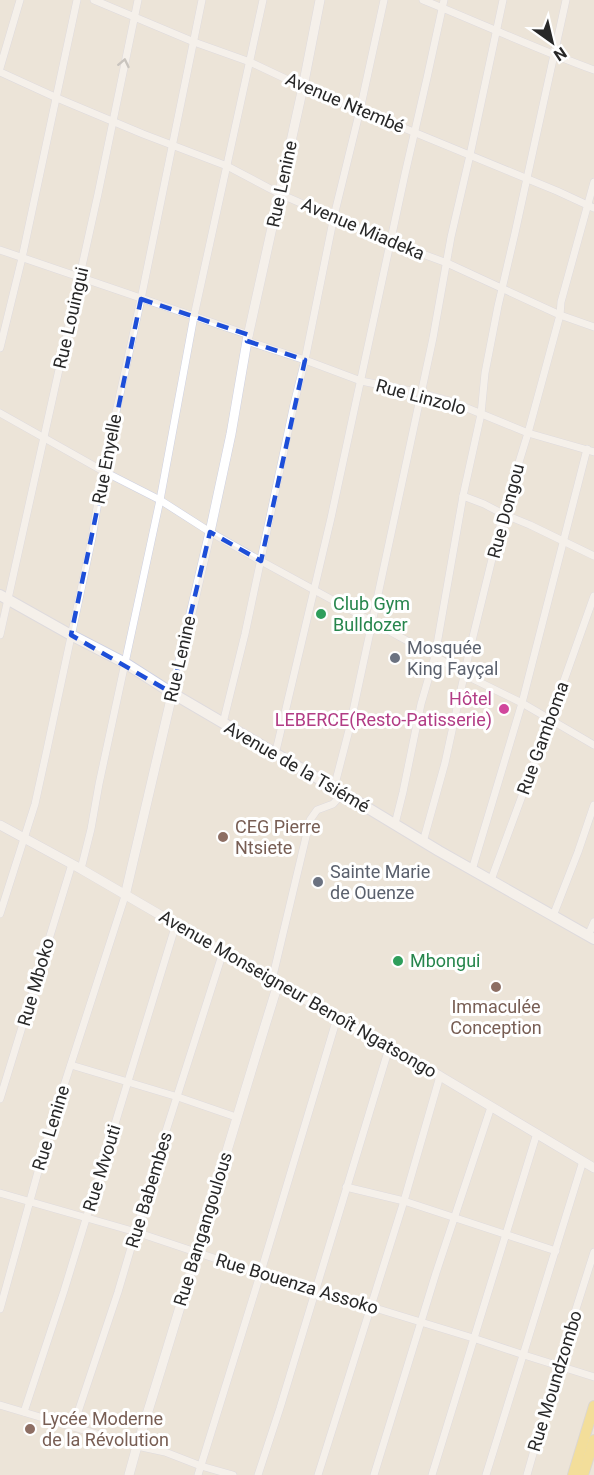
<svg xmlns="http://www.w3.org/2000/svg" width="594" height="1475" font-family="Roboto,sans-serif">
<rect width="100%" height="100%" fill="#ece4d8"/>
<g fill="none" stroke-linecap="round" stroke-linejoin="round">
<defs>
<g id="minor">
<path d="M94,0l100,42 56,20 53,25 57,23 197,81 37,17"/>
<path d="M423,0c57,23 113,49 171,70"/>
<path d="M0,68l20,-68"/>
<path d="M0,72l57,26 86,36 84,32 53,28 110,48 57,21 113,52 34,12"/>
<path d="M0,250l249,85"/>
<path d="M247,341l58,19 56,21 60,12 29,8 78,32 66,19"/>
<path d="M0,348l22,-90 55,-258"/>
<path d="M0,413l103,58 57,29 50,32 51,29 174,95 30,19 57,28 72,42"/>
<path d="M463,496l21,8 19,10 27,11 64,31"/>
<path d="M0,635l98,-441 40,-194"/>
<path d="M223,723l22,-89 49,-230 11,-44 29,-144 26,-106 24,-110"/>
<path d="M275,755l56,-237 74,-344 22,-96 17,-78"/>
<path d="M334,788l15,-58 84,-392 18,-101 19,-82 33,-155"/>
<path d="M395,824l8,-32 18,-88 14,-48 28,-160 18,-82 4,-41 13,-67 17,-73 51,-233"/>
<path d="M423,842l22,-79 24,-110 34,-139 25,-81 32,-118 1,-13 33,-120"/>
<path d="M81,869l10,-40 8,-45 61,-284 34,-184 69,-316"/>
<path d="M472,870l50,-167 65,-254"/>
<path d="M491,880l59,-160 44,-124"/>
<path d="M0,914l35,-110 11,-50 46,-216 11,-67 38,-172 61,-299"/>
<path d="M553,916l25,-64 16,-47"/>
<path d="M588,936l6,-14"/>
<path d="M272,980l38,-160 7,-10 16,-6 10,-11"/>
<path d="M71,1065l107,32 58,20"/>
<path d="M0,1099l72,-235"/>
<path d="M346,1187l58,14 152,50"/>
<path d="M0,1193l136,39 179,60 24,5 134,41 51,17 70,22"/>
<path d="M0,1309l49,-177 76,-236"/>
<path d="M0,1405l137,41 28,6 36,14 32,9"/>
<path d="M24,1412l40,-121 112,-367"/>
<path d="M73,1427l45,-135 41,-139 64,-201"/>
<path d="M198,1475l62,-200 77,-257"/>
<path d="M258,1475l22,-67 109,-360"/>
<path d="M318,1475l86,-274 36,-125"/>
<path d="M374,1475l62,-202 55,-166"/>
<path d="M432,1475l105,-342"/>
<path d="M486,1475l97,-314"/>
<path d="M527,1475l31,-109 36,-114"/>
</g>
<g id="tertiary">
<path d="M0,825l81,44 308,179 51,28 154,92"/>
<path d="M125,896l85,-364 21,-98 16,-93 56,-254 17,-87"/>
<path d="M129,1475l8,-29c49,-154 93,-309 141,-462"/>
</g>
<path id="secondary" d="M0,595l71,40 54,28 47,30 171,100 96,58 155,88"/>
<g id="primary">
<path d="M573,1475l21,-69"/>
<path d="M583,1475l11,-35"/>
</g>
</defs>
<!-- minor casing -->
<use href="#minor" stroke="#cdd0e2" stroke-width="8"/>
<!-- tertiary casing -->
<use href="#tertiary" stroke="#cdd0e2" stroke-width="10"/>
<!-- secondary casing -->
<use href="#secondary" stroke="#cdd0e2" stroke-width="12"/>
<!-- primary casing -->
<use href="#primary" stroke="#c7c7c7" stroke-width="12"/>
<!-- minor -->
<use href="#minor" stroke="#fff" stroke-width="7"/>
<!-- tertiary -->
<use href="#tertiary" stroke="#fff" stroke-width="9"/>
<!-- secondary -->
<use href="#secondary" stroke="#fff" stroke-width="10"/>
<!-- primary -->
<use href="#primary" stroke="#fad84e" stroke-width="10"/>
</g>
<!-- one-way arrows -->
<defs><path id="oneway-chevron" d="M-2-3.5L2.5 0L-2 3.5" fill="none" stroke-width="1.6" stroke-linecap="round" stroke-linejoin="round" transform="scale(1.5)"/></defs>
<use stroke="#9e9e9e" href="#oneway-chevron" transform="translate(124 63) rotate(-78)"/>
<!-- marked area -->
<path d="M0 0H594V1475H0ZM141,299l108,36 -2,6 58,19 -44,201 -51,-29 -38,161 -101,-58z" fill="#ece4d8" fill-opacity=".55" fill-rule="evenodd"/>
<path fill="none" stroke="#1d4ed8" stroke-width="4.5" stroke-dasharray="12 8" stroke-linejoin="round" d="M141,299l108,36 -2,6 58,19 -44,201 -51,-29 -38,161 -101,-58z"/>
<!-- markers -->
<g fill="#2e9e5b" stroke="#fff" stroke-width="2">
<circle cx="321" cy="614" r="6"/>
<circle cx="398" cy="961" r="6"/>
</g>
<g fill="#6b7280" stroke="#fff" stroke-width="2">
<circle cx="395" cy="658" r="6"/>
<circle cx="318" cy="882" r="6"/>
</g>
<circle fill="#d1479c" stroke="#fff" stroke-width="2" cx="504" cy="709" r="6"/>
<g fill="#8d6e63" stroke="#fff" stroke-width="2">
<circle cx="223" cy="837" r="6"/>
<circle cx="496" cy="987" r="6"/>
<circle cx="30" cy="1429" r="6"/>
</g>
<g text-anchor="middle" stroke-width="6" stroke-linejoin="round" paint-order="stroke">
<!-- street labels -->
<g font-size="18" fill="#282828" stroke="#fff">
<text transform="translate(345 103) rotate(23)" y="6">Avenue Ntembé</text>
<text transform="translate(282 184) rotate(-78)" y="6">Rue Lenine</text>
<text transform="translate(363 229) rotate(23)" y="6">Avenue Miadeka</text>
<text transform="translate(71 318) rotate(-77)" y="6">Rue Louingui</text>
<text transform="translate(421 397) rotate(15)" y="6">Rue Linzolo</text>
<text transform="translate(107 459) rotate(-79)" y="6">Rue Enyelle</text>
<text transform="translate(506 511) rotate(-75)" y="6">Rue Dongou</text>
<text transform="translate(180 659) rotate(-77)" y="6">Rue Lenine</text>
<text transform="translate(543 738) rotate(-70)" y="6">Rue Gamboma</text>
<text transform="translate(297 767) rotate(30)" y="6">Avenue de la Tsiémé</text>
<text transform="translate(36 982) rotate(-74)" y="6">Rue Mboko</text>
<text transform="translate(298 994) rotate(30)" y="6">Avenue Monseigneur Benoît Ngatsongo</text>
<text transform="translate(51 1128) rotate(-73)" y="6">Rue Lenine</text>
<text transform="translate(102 1168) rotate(-73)" y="6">Rue Mvouti</text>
<text transform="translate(149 1190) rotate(-73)" y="6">Rue Babembes</text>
<text transform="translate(203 1229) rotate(-73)" y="6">Rue Bangangoulous</text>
<text transform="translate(297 1284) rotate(17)" y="6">Rue Bouenza Assoko</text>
<text transform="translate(555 1381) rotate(-73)" y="6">Rue Moundzombo</text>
</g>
<!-- leisure labels -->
<g font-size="18" fill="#27864d" stroke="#fff" text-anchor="start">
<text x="333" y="610">Club Gym<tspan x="333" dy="21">Bulldozer</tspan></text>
<text x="410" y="967">Mbongui</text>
</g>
<!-- worship labels -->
<g font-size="18" fill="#5b616d" stroke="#fff" text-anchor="start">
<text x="407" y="654">Mosquée<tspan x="407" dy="21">King Fayçal</tspan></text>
<text x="330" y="878">Sainte Marie<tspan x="330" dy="21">de Ouenze</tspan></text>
</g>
<!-- hotel labels -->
<g font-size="18" fill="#b23c85" stroke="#fff" text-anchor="end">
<text x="492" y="705">Hôtel<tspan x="492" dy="21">LEBERCE(Resto-Patisserie)</tspan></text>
</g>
<!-- education labels -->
<g font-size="18" fill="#785e54" stroke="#fff" text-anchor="start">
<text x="235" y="833">CEG Pierre<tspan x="235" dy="21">Ntsiete</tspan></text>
<text x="496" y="1013" text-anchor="middle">Immaculée<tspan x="496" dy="21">Conception</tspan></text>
<text x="42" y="1425">Lycée Moderne<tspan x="42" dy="21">de la Révolution</tspan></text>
</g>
</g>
<!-- north arrow -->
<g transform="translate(552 42) rotate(146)" stroke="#ffffff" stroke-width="4.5" paint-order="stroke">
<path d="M0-4.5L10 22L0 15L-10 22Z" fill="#282828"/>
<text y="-9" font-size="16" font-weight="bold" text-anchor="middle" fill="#282828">N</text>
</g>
</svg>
